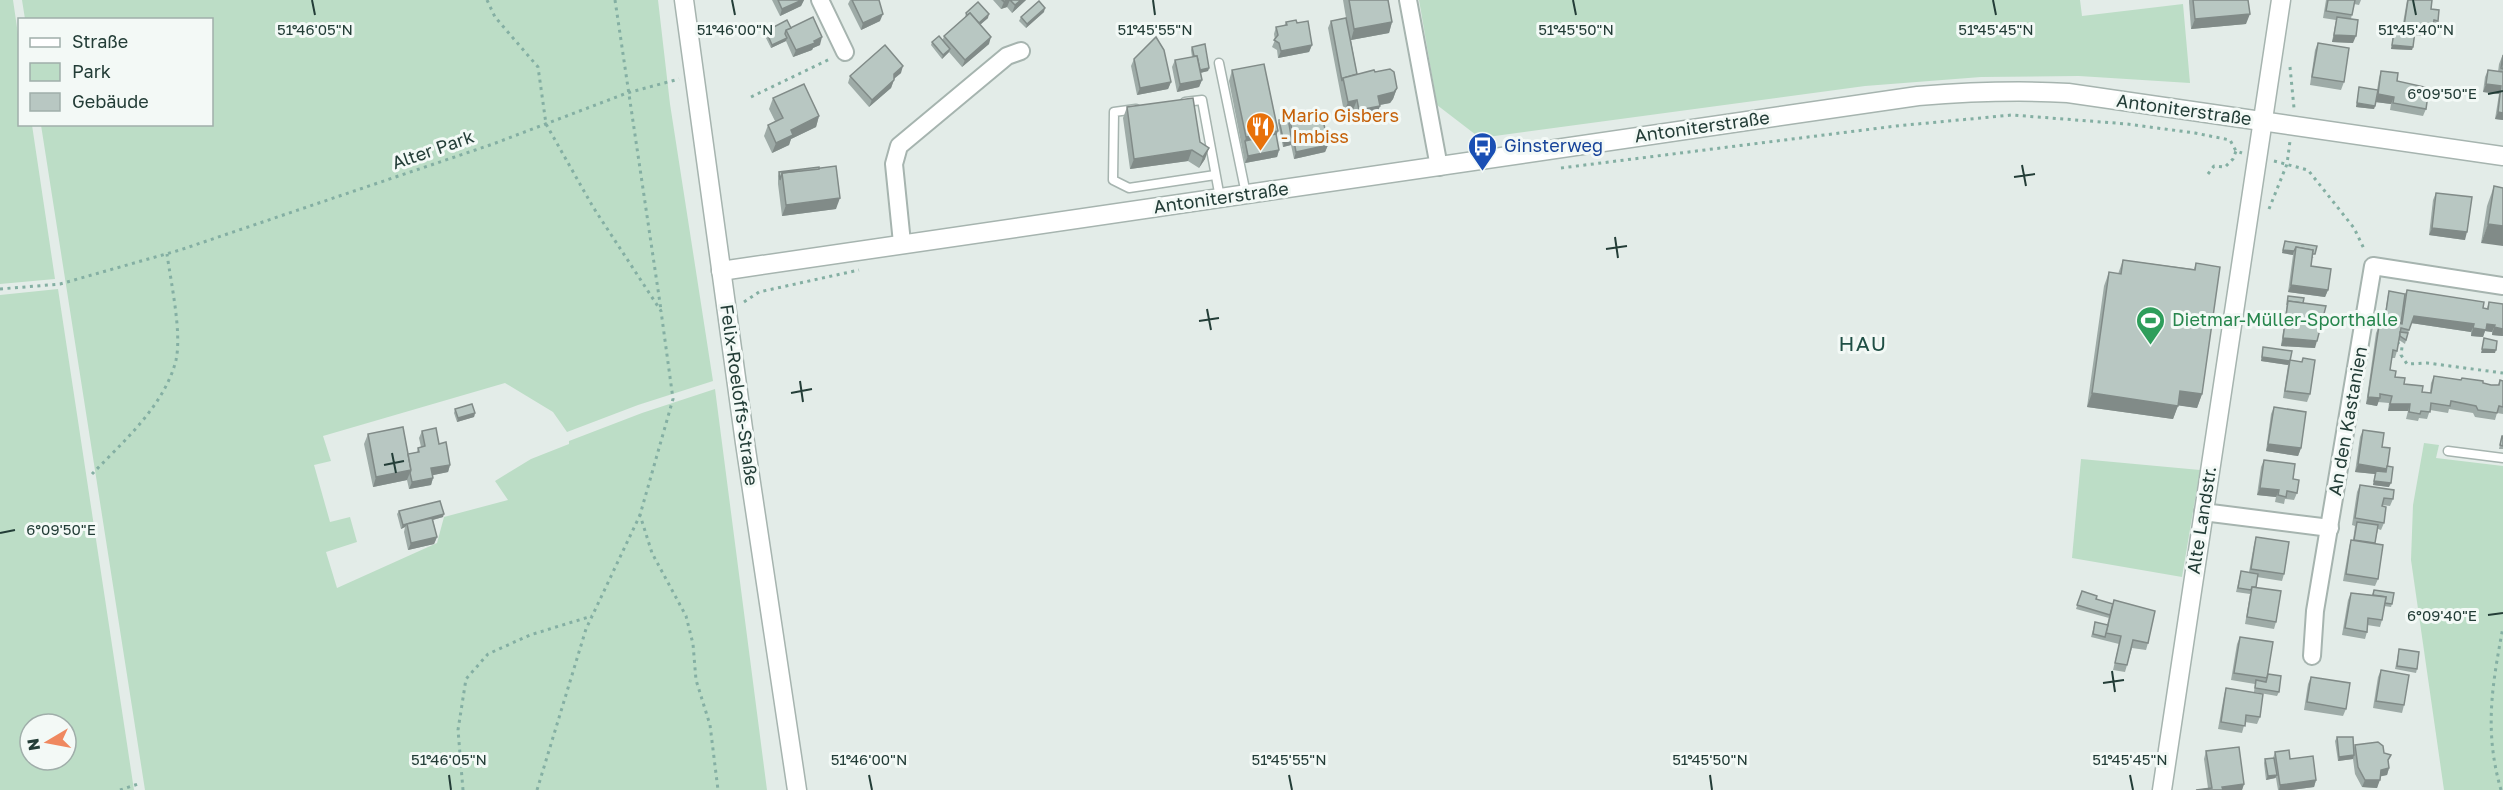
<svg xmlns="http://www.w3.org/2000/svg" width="2503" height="790" font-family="'Golos Text',sans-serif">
<rect width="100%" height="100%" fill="#e3ece8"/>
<!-- green -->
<g fill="#bcddc6" fill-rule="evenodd">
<path d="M0,0h13l6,41 1,83 12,1 23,154 -55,5z"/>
<path d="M22,0h636l12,104 43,277 -75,24 -71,27 -14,-20 -48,-29 -182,53 8,25 -17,4 16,57 20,-5 7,25 -31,10 11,36 100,-45 7,-26 64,-17 -13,-19 36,-22 38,-15v-3l73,-28 73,-24 52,401h-622l-104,-665 171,-1v-104l-187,-1z"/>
<path d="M1419,0h661l2,16 101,-12 7,79 -111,-7 -98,1 -116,9 -385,52 -43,-33z"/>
<path d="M58,289l76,501h-134v-495zM30,724h36v36h-36z"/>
<path d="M2424,443l15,2 -3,13 67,8v324h-59l-33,-230 2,-55z"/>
<path d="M2081,459l119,11 -18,107 -110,-19z"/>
</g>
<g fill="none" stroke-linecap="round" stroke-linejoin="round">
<defs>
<g id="service">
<path d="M1219,63l27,131"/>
<path d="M1185,102l17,-2 18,98"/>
<path d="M1136,109l-22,3 -1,68 16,8 86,-13"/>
<path d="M2448,451l55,7"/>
</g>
<g id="minor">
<path d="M820,0l25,52"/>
<path d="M1408,0l31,167"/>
<path d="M902,243l-8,-79 5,-18 108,-90 14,-5"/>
<path d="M2203,512l127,16"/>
<path d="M2312,656l3,-45 58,-345 130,20"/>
</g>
<g id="tertiary">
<path d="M684,0l61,443 52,347"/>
<path d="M721,271l1197,-175c50,-4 100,-6 150,-3l435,63"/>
<path d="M2162,790l119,-790"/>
</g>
</defs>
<!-- service casing -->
<use href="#service" stroke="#a6b4af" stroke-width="11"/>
<!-- minor casing -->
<use href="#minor" stroke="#a6b4af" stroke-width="20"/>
<!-- tertiary casing -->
<use href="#tertiary" stroke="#a6b4af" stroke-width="21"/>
<!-- path -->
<g stroke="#84afa3" stroke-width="3" stroke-dasharray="3 4.5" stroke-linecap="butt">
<path d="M487,0l8,17 43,50 8,57 47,83 68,104 12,88 -33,116 12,38 34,63 7,28 3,36 14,45 8,65"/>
<path d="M615,0l46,310"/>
<path d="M2290,67l4,41"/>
<path d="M751,97l79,-38"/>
<path d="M2274,161l34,9 46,58 11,23"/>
<path d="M1561,168l335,-42 116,-11 115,9 68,9 35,7 6,11 6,2"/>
<path d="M2208,174l6,-8 11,1 8,-8 3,-8"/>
<path d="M2269,209l18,-45 3,-23"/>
<path d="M0,289l60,-5 120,-34 313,-106 134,-51 52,-14"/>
<path d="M744,302l15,-10 100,-22"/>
<path d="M2397,342l5,5 -1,8 6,9 20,-1 76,10"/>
<path d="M92,474c31,-32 73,-69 84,-114 6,-27 -5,-77 -9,-106"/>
<path d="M120,790l18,-6"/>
<path d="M463,790l-5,-60 8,-51 22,-25 42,-19 62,-19"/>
<path d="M537,790l49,-161 54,-114"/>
<path d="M2501,790c-17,-59 -9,-104 2,-163"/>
</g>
<!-- service -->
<use href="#service" stroke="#fff" stroke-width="8"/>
<!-- minor -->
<use href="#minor" stroke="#fff" stroke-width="16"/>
<!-- tertiary -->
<use href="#tertiary" stroke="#fff" stroke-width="18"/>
</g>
<!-- wall -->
<g fill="#9eaba7">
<path d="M772,0h32l-3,6 -21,10z"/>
<path d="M850,0h29l1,21 -19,9 -13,-26z"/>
<path d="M993,0h33l-14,13 -5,-6 -6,2z"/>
<path d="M1343,0h45l4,22 -3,11 -38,7 6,34 18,-2 22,16 -4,11 -3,4 -10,2 -4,12 -21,4 -2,-11 -9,2 -16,-84 3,-7 15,-3z"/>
<path d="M2189,0h59l-2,24 -55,5 -2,-27z"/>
<path d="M2326,0h35l-2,5 -5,-1 -3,15 2,24 -21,-1 4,-22 -13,-2z"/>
<path d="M2407,0l24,9 7,12 -3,7h-2l-3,9 -15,-2 -3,15 -21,-1 3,-17 7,1 1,-4z"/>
<path d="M1044,12l-18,16 -7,-7 2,-4z"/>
<path d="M966,13l22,5 -8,7 9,19 -27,23 -13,-15 -7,7 -11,-14 1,-3 11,-3 1,-3 21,-19z"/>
<path d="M1286,22l11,1 15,22 -3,7 -31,6 -1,-8 -5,-3 3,-7 -1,-6 2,-7 8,-1z"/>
<path d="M791,28l29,17 -7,3 -1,2 -19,7 -7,-16 -15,7 -7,-14 2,-3z"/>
<path d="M2318,43l26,39 -3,8 -31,-5 5,-35z"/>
<path d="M1192,47l17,21 -1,3 -8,2 2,7 -3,7 -22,5 -5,-25 3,-7 17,-3 -1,-7z"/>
<path d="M2503,54v66l-8,-1 4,-25 -16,-2 2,-15 3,-7 10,2 1,-8z"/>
<path d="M1134,59l37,23 -3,7 -31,6 -6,-29z"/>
<path d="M1232,70l47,80 -2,7 -32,6 -16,-82z"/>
<path d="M2381,71l16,10 29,28 -3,7 -33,-6 1,-6 -15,-2 -2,7 -18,-2 3,-20 18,3 2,-12z"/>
<path d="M901,73l-7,6 -3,9 -22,19 -21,-24 2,-7z"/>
<path d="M773,98l46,18 -3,11 -25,12 -2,6 -17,8 -8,-17 4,-11 7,-4 -6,-12z"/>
<path d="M1127,107l73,35 5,17 -6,9 -11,-7 -58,8 -7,-51z"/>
<path d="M1297,119l31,26 -3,7 -31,7 -3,-14 -8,2 -5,-24 1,-3z"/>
<path d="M819,169l17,40 -54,7 -4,-32v-8l1,-4z"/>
<path d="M2494,186l9,2 -22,55 6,-37z"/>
<path d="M2436,193l29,47 -36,-5 4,-35z"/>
<path d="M2285,241l29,17h-2l-1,8 17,24 -3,7 -37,-5 5,-37 -11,-2z"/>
<path d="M2123,260l71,9 2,-6 6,131 -5,14 -19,-3 -5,14 -86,-12 17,-121 5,-14 9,2z"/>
<path d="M2407,290l76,18h4l2,-6 14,2v32l-11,-1v-3l-7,-1 -2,6 -12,-1v-4l-60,-9 -6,21 -6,-4 -2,11 -2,7h-3l-2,12 5,7 9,7 18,8 8,1 1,-10 3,-7 27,4 1,-2 29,7h7l2,-5 3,1v33l-6,-1 -2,7 -20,-3 -2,-4 -24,-4 -1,4 -18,-3 -3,9 -8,-1 -1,3 -12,-2 2,-8h-20l1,-8 -11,-1 -1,4 -11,-2 10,-71 3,-7h4l5,-31 1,-4 16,3z"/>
<path d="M2288,296l27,52 -34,-2z"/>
<path d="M2263,347l27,13 12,2 1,-4 7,36 -3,8 -24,-4 5,-33 -27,-4z"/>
<path d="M2274,407l27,41 -3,8 -32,-5 5,-37z"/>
<path d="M455,409l20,4 -1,4 -17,5 -3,-9z"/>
<path d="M2363,430l19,17 5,19 2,21 -16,-2 2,-11 -20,-2 5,-35z"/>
<path d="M422,431l17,13 11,21 -2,7 -15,3v3l-2,7 -22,4 -2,-9 -34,7 -9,-43 4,-10 40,20 9,-2 1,-4 3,-1 -2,-9z"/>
<path d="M2502,436h1v13h-4z"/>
<path d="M2264,460l29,19 4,14 -3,7 -9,-1 -1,5 -9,-2 1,-5 -19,-2 4,-28z"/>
<path d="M2360,485l33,14 -3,7 -8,-1 2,18 -3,7 -3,-1 -3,14 3,36 -3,7 -32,-5 6,-34 2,-7h2l2,-14 -3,-1 5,-33z"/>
<path d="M399,511l44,6 -10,3 4,17 -3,7 -26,6 -4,-18 1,-5 -4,2 -4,-15z"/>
<path d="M2256,537l28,37 -2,7 -25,-4 -1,10 20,35 -2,7 -29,-5 5,-30 -14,-2 5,-21 8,1 5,-28z"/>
<path d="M2374,590l18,14 -1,3 -7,-1 -2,14 -2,7 -13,-2v7l-2,7 -23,-4 6,-35 3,-7 21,2z"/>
<path d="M2082,591l14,8 52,44 -2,7 -14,-2 -7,24 -12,-2 6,-26 -28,-7 4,-15 12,3 2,-8v1l-33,-9z"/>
<path d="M2240,637l28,37 11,18 -2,4 -23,-4 1,-8 -24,-4 6,-36z"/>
<path d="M2399,649l18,20 -1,4 -21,-4z"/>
<path d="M2381,670l23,35 -2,8 -29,-5 5,-31z"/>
<path d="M2311,677l35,32 -3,7 -39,-6 4,-26z"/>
<path d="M2226,688l34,29 -3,7 -12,-2 -3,11 -24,-4 6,-34z"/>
<path d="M2337,737l17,11 1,-3 29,8 5,9v6l-2,7 -7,1 -3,12 -15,-1 -7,-13 -2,-15 -15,2 -3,-20z"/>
<path d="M2206,751l38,33 -2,6h-46l12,-2 -4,-29z"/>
<path d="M2275,752l15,7 26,21 -2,7 -23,3h-13l-2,-12 -10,2 -2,-17 1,-4 8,-1z"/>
</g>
<!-- shaded-wall -->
<g fill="#818b88">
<path d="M802,0h2l-3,6 -21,10 2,-7z"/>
<path d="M1010,0l-3,7 -6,2 3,-7z"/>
<path d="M1021,0h5l-14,13 3,-8z"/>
<path d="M1045,8l-1,4 -18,16 1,-4z"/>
<path d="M883,14l-3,7 -19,9 2,-7z"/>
<path d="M989,14l-1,4 -13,11 2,-4z"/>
<path d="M2250,14l-4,10 -55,5 4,-10z"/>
<path d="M1392,22l-3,11 -38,7 3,-11z"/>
<path d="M2334,35l22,1 -3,7 -21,-1z"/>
<path d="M822,37l-2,8 -7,3 -1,2 -19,7 3,-7z"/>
<path d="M991,37l-2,7 -27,23 3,-7z"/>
<path d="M787,38l-1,3 -15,7 1,-3z"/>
<path d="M1312,45l-3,7 -31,6 3,-7z"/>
<path d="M2392,45l21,2 -1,3 -21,-1z"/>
<path d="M950,49l-1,3 -7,7 1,-4z"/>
<path d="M903,66l-2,7 -10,8 3,-7z"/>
<path d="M1209,68l-1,3 -12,3 1,-4z"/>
<path d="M894,80l-3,8 -22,19 3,-7z"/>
<path d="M1202,80l-3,7 -22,5 3,-8z"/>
<path d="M1171,82l-3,7 -31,6 3,-7z"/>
<path d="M2486,84l15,2 -2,8 -16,-2z"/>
<path d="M1397,88l-4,11 -3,4 -16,3 4,-10z"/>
<path d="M2378,94l16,3 -3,7 -16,-2z"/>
<path d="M1357,100l-4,10 -9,2 4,-10z"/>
<path d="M2357,103l18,3 -1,3 -18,-2z"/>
<path d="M1380,106l-4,11 -21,4 4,-11z"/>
<path d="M2498,112l5,1v7l-8,-1z"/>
<path d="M819,116l-3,11 -25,12 -2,6 -17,8 4,-10 15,-13z"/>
<path d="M1278,131l-4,11 -29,-1 1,-4z"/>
<path d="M1292,142l-1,3 -8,2 1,-4z"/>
<path d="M1328,145l-3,7 -31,7 2,-7z"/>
<path d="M1209,148l-4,11 -6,9 4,-11z"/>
<path d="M1192,150l-4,11 -58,8 4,-10z"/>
<path d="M1279,150l-2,7 -32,6 3,-7z"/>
<path d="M840,198l-4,11 -54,7 4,-11z"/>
<path d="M2488,224l15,2v20l-22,-3z"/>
<path d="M2432,228l35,4 -2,8 -36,-5z"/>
<path d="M2283,250l11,1 -1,4 -11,-2z"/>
<path d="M2291,285l37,5 -3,7 -37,-5z"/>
<path d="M2414,316l60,8 -3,8 -60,-9z"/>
<path d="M2487,324l8,1 -3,7 -7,-1 -2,6 -12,-1 2,-8z"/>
<path d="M2494,327l9,2v7l-11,-1z"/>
<path d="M2283,338l34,3 -2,7 -34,-2z"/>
<path d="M2482,349l14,1 -1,3h-14z"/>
<path d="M2262,357l28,4 -2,4 -27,-4z"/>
<path d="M2180,391l22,3 -5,14 -22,-3z"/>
<path d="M2092,393l86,13 -5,13 -86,-12z"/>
<path d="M2368,397l12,1 -3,8 -11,-2z"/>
<path d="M2390,404h20l-2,7h-20z"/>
<path d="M475,413l-1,4 -17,5 1,-4z"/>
<path d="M2268,444l33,4 -3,8 -32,-5z"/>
<path d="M2358,464l29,5 -2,7 -9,-5 -1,3 -20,-2z"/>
<path d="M450,465l-2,7 -19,4 2,-8z"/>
<path d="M411,470l-4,10 -34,7 3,-10z"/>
<path d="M433,478l-2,7 -22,4 3,-7z"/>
<path d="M2374,481l17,2 -2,4 -16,-2z"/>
<path d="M2260,488l19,2 -3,7 -19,-2z"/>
<path d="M444,514l-1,3 -36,10v-3l-2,3 -4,2 2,-4z"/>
<path d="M437,537l-3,7 -26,6 3,-7z"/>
<path d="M2354,755l-1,4 -15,2 1,-4z"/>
<path d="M2389,768l-2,7 -9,2 3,-7z"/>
<path d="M2277,775l-2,3 -9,2 2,-4z"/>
<path d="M2316,780l-2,7 -23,3h-12l1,-5z"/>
<path d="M2365,780h15l-3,8 -15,-1z"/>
<path d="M2244,784l-2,6h-21l1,-3z"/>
</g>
<!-- building -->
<g fill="#b8c7c2" stroke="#818b88" stroke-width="1.5">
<path d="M778,0h24l-20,9z"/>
<path d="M852,0h27l4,14 -20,9z"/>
<path d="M1002,0h19l-6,5 -5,-5 -6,2z"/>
<path d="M1349,0h39l4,22 -38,7z"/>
<path d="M2193,0h55l2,14 -55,5z"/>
<path d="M2328,0h27l-3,15 -26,-4z"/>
<path d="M2408,0h24l-1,9 8,1 -1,11 -4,-1 -2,10 -28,-4z"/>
<path d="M1039,1l6,7 -18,16 -6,-7z"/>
<path d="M978,2l11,12 -10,9 -9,-10 -3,2 -1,-2z"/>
<path d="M970,13l21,24 -26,23 -21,-24z"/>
<path d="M813,17l9,20 -8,4 1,2 -19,7 -10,-20z"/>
<path d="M2337,17l21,3 -2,16 -22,-1z"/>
<path d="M1346,18l11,56 -14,4 -1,3 -11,-60z"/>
<path d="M787,20l4,8 -5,2 -1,4 2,4 -15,7 -6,-14z"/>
<path d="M1296,20l1,3 11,-2 4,24 -31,6 -2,-8 -5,-3 4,-5 -2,-8 11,-2 -1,-3z"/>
<path d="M2402,29l13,2 -2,16 -21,-2 2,-13 7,1z"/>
<path d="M939,36l11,13 -7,6 -11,-13z"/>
<path d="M1156,37l8,13 7,32 -31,6 -6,-29z"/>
<path d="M2318,43l31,5 -5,34 -32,-5z"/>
<path d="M1205,44l4,24 -9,2 -3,-14h-3l-2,-9z"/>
<path d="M885,45l18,21 -9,8v6l-22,20 -22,-24z"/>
<path d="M2503,55v14l-2,-1z"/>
<path d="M1197,56l5,24 -22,4 -5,-24z"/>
<path d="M1264,64l14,67 -32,6 -14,-67z"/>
<path d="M1390,69l4,3 3,16 -3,4 -16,4 2,10 -21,4 -2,-10 -9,2 -5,-24 31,-8 1,2z"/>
<path d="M2488,70l15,2v41l-5,-1 3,-26 -15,-2z"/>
<path d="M2381,71l17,2 -1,8 32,7 -3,21 -33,-6 1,-6 -16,-3z"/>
<path d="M804,84l15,32 -28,14 2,5 -17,8 -8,-18 15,-7 -10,-20z"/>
<path d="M2359,87l19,3 -3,16 -18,-3z"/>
<path d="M1193,98l7,44 9,6 -6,9 -11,-7 -58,9 -7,-52z"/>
<path d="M1322,114l6,31 -32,7 -6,-32z"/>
<path d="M1297,116v3l-7,1 -1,4 3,18 -8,1 -5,-23z"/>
<path d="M1276,134l3,16 -31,6 -3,-15z"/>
<path d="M836,166l4,32 -54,7 -4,-32z"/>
<path d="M819,167v2l-37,4 -2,7 -1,-8z"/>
<path d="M2494,186l9,2v38l-15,-2z"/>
<path d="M2436,193l36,4 -5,35 -35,-4z"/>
<path d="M2285,241l32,5 -2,8h-3l1,-4 -17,-3 -2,4 -11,-1z"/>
<path d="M2296,247l17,3 -2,16 20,3 -3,21 -37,-5z"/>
<path d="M2123,260l72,10 1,-7 24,4 -18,127 -22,-3 -2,15 -86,-13 17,-121 12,2z"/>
<path d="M2407,290l77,12 -1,6 5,1 1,-7 14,2v25l-9,-2 1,-2 -8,-1 -1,6 -13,-2 1,-4 -60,-8 -5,14 -8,-2 -4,23 -4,-1 -3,20 6,1 -1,6 10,1 -1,6 19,2 -1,6 9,1 3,-17 27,4 1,-2 21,3v2l8,2h8l1,-5 3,1v26l-4,-1 -2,7 -19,-3 -2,-4 -25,-5 -1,5 -19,-3 -1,9 -9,-1 -1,3 -11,-2 1,-8h-20l2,-8 -12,-2v4l-12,-1 11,-71h6v-5l17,3z"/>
<path d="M2389,291l16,3 -4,29 -16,-2 -1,4z"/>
<path d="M2288,296l16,2 -1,5 -15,-2 -1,4z"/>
<path d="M2288,301l38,5 -9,35 -34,-3z"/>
<path d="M2400,332l8,1 -2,7 -6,-4z"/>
<path d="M2484,338l13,3 -1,9 -14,-1z"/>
<path d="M2263,347l29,4 -2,10 -28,-4z"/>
<path d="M2303,358l12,2 -5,34 -25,-3 5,-31 12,2z"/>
<path d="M472,404l3,9 -17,5 -3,-9z"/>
<path d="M2274,407l32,5 -5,36 -33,-4z"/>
<path d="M403,427l8,43 -35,7 -8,-43z"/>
<path d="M436,428l3,16 7,-2 4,23 -19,3 2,10 -21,4 -2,-9 1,-3 -3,-16 11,-2 -1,-4 7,-2 -3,-15z"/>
<path d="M2363,430l21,3 -2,14 8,1 -3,21 -29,-5z"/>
<path d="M2502,436h1v10l-3,-1z"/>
<path d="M2264,460l31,4 -2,15 6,1 -2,13 -10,-2 -1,6 -8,-2 1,-5 -19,-2z"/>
<path d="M2387,466l6,1 -2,16 -17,-2 2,-10 10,1z"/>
<path d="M2360,485l34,5 -1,9 -9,-1 -2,8 4,1 -2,16 -29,-5z"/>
<path d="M440,501l4,13 -41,11 -4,-14z"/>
<path d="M432,518l5,19 -26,6 -4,-19z"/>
<path d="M2357,522l21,3 -3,18 -21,-3z"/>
<path d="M2256,537l33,5 -5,32 -33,-5z"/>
<path d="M2351,540l32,5 -5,34 -32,-5z"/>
<path d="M2241,571l17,3 -2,13h-4l-1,3 -13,-2z"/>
<path d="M2252,587l29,4 -5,31 -29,-5z"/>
<path d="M2374,590l20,3 -2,11 -7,-1 1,-6 -13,-2z"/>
<path d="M2082,591l15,5 -1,3 17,5 -3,11 -33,-10z"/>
<path d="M2351,593l35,4 -4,23 -14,-2 -1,14 -22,-4z"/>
<path d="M2114,600l41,11 -7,32 -15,-3 -6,25 -12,-2 6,-27 -15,-3z"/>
<path d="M2095,622l13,3 -3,12 -12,-3z"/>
<path d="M2240,637l33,5 -6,36 -33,-5z"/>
<path d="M2399,649l20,3 -2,17 -20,-3z"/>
<path d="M2381,670l28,5 -5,30 -28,-4z"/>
<path d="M2268,674l13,2 -2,16 -24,-4 1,-8 10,2z"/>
<path d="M2311,677l39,6 -4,26 -39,-7z"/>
<path d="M2226,688l37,6 -3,23 -14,-2 -1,11 -24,-4z"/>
<path d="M2337,737h16l1,18 -15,2z"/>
<path d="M2378,742l5,4 1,7 7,2 -3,5 1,8 -8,2 -1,10h-15l-7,-13 -3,-22z"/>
<path d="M2239,747l5,37 -22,3 1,3h-27l16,-2 -6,-37z"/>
<path d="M2289,750l1,9 23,-3 3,24 -36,5 -5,-33z"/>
<path d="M2274,758l3,17 -9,1 -3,-17z"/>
</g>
<!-- ticks -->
<path fill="none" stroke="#233d37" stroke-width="2" d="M312,0l3,15M732,0l3,15M1153,0l2,15M1573,0l3,15M1993,0l3,15M2413,0l3,15M2488,94l15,-3M2022,165l4,21M2014,177l21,-3M1615,237l3,21M1606,249l21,-3M1207,309l4,21M1199,321l20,-3M800,381l3,21M791,393l21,-4M392,453l4,20M384,465l20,-4M0,533l15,-3M2488,615l15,-2M2112,671l3,21M2103,683l21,-3M449,775l2,15M869,775l3,15M1289,775l3,15M1710,775l2,15M2130,775l3,15"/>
<!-- icons -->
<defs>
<symbol id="restaurant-pin" viewBox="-11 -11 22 30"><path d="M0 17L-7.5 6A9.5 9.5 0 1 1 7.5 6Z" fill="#e8710a" stroke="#f3f9f6"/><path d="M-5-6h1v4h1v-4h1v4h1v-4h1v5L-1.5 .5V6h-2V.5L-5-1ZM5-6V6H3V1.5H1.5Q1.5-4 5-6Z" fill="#fff"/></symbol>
<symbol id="bus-pin" viewBox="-11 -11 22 30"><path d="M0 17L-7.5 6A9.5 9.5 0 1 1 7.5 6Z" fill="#1a4fb4" stroke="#f3f9f6"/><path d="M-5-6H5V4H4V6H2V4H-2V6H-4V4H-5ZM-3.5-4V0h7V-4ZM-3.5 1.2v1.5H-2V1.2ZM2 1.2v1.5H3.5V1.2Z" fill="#fff"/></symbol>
<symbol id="stadium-pin" viewBox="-11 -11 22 30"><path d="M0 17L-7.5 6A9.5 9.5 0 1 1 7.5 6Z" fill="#2e9e5b" stroke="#f3f9f6"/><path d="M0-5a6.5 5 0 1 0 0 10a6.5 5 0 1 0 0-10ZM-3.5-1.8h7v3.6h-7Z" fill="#fff"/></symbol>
</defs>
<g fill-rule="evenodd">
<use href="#restaurant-pin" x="1244" y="110" width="33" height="45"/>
<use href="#bus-pin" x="1466" y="130" width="33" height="45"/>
<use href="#stadium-pin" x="2134" y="304" width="33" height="45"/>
</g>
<g text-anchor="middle" stroke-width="6" stroke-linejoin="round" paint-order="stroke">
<!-- street labels -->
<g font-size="18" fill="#233d37" stroke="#f3f9f6">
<text transform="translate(2184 110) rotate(8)" y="6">Antoniterstraße</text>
<text transform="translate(1702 127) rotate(-8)" y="6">Antoniterstraße</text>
<text transform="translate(433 150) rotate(-19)" y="6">Alter Park</text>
<text transform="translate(1221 198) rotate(-8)" y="6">Antoniterstraße</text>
<text transform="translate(739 395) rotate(82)" y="6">Felix-Roeloffs-Straße</text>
<text transform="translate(2348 421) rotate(-80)" y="6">An den Kastanien</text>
<text transform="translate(2202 520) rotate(-81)" y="6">Alte Landstr.</text>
</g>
<!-- food labels -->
<g font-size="18" fill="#c56008" stroke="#f3f9f6" text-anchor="start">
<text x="1281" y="122">Mario Gisbers<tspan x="1281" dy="21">- Imbiss</tspan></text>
</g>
<!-- transit labels -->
<g font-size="18" fill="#164399" stroke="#f3f9f6" text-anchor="start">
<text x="1504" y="152">Ginsterweg</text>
</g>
<!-- leisure labels -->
<g font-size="18" fill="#27864d" stroke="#f3f9f6" text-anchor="start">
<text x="2172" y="326">Dietmar-Müller-Sporthalle</text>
</g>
<!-- quarter labels -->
<g font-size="21" letter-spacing="1.5" fill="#1f4f45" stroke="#f3f9f6">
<text x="1863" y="351">HAU</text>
</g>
</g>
<g font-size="15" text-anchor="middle" fill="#233d37" stroke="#f3f9f6" stroke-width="6" stroke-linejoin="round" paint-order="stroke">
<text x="315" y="35">51°46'05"N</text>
<text x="735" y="35">51°46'00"N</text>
<text x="1155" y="35">51°45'55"N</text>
<text x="1576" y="35">51°45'50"N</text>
<text x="1996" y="35">51°45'45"N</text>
<text x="2416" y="35">51°45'40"N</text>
<text x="2442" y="99">6°09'50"E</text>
<text x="61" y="535">6°09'50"E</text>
<text x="2442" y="621">6°09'40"E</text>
<text x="449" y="765">51°46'05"N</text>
<text x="869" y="765">51°46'00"N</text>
<text x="1289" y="765">51°45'55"N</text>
<text x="1710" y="765">51°45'50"N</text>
<text x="2130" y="765">51°45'45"N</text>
</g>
<!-- legend -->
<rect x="18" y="18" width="195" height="108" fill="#f3f9f6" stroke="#a0aeaa" stroke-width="1.5"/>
<rect x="30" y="38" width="30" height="9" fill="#ffffff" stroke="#a0aeaa" stroke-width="1.5"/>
<text x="72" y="48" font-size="18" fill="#233d37">Straße</text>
<rect x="30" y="63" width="30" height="18" fill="#bcddc6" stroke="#a0aeaa" stroke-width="1.5"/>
<text x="72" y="78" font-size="18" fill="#233d37">Park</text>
<rect x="30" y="93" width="30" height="18" fill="#b8c7c2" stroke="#a0aeaa" stroke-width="1.5"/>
<text x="72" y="108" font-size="18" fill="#233d37">Gebäude</text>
<!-- north arrow -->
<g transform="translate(48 742) rotate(260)"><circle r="28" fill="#f3f9f6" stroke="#a0aeaa" stroke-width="1.5"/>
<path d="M0-4.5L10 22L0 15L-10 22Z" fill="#ef885f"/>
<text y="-9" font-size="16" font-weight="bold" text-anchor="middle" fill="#233d37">N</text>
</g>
</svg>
